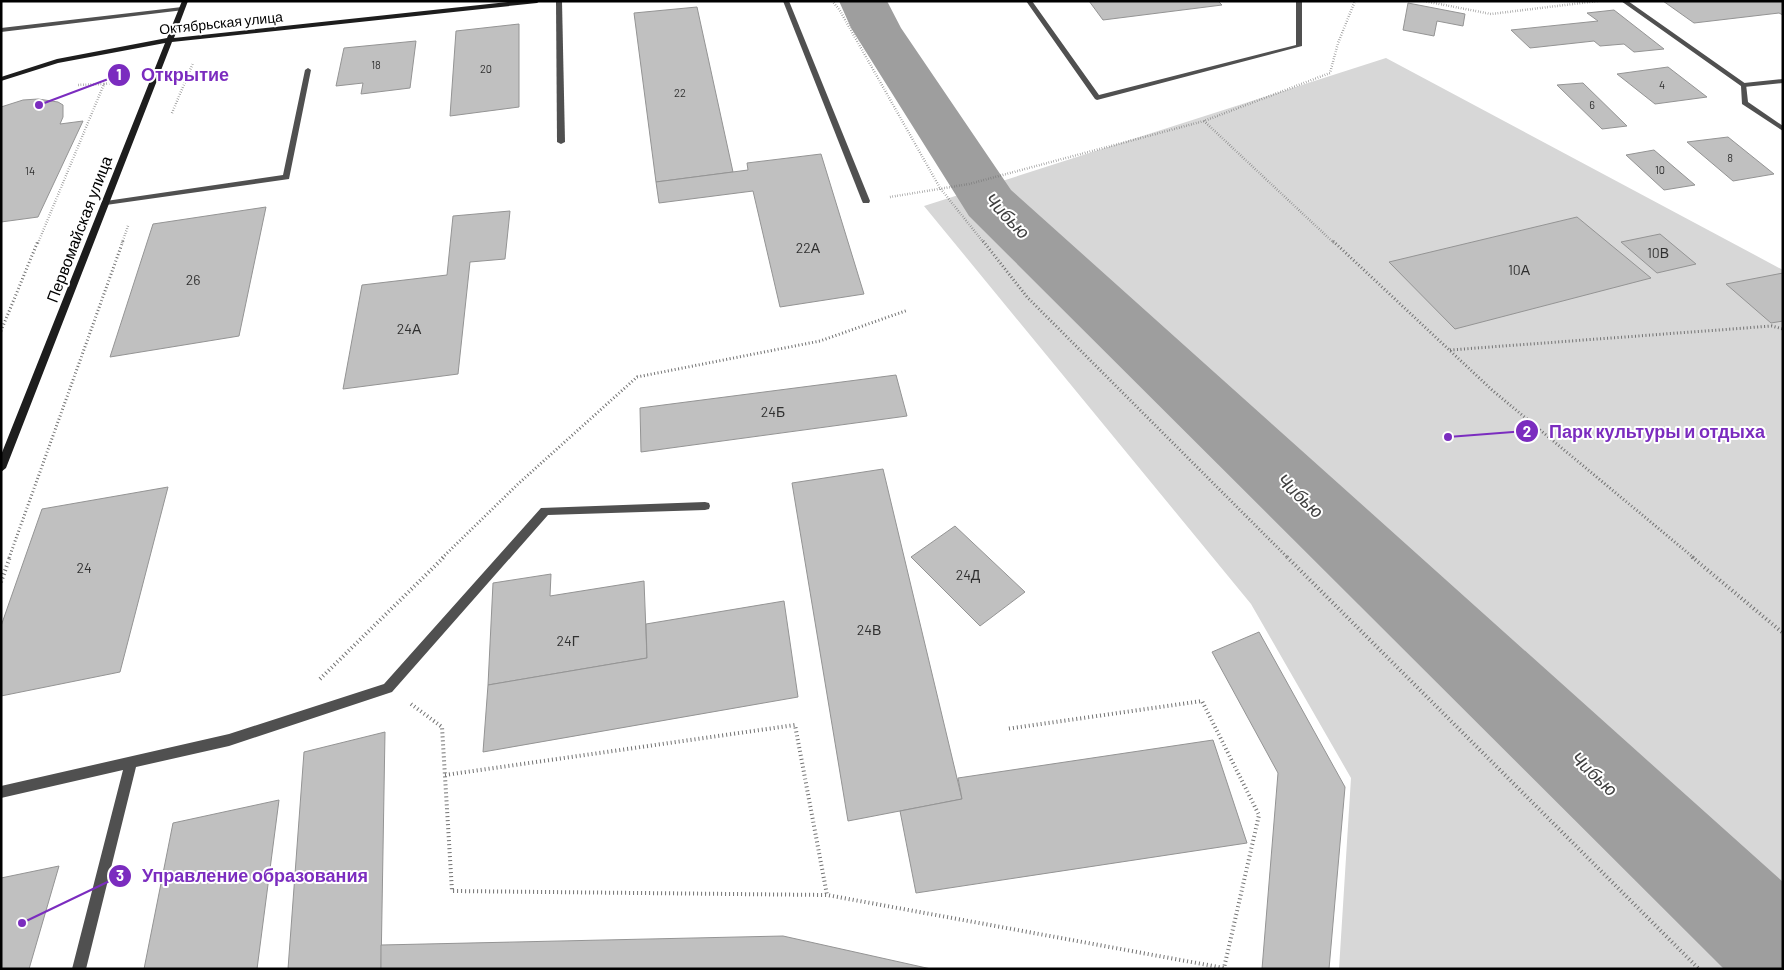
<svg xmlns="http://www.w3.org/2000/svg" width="1784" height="970" font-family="Barlow,sans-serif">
<rect width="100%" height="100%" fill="#fff"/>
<!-- green -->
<path fill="#d7d7d7" d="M1386,58l397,212v699h-444l12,-191 -100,-174 -327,-398z"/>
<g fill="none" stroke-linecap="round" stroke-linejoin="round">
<!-- river -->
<path fill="#9e9e9e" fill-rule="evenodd" d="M839,1h48l14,27 110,162 772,692v87h-59l-755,-753 -118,-188z"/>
</g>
<!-- building -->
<g fill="#c0c0c0" stroke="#949494">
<path d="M1089,1h129l4,4 -119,15z"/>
<path d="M1663,1h120v14l-4,-2 -85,10z"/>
<path d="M1408,3l57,11 -2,12 -26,-5 -3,15 -31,-6z"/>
<path d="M697,7l36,165 -77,10 -22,-169z"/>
<path d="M1614,10l50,39 -30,3 -10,-8 -24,2 -6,-5 -64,7 -19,-18 87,-9 -11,-8z"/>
<path d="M519,24v83l-69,9 6,-85z"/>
<path d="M416,41l-6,47 -49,6 2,-11 -27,3 8,-38z"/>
<path d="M1668,67l39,30 -52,7 -38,-30z"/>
<path d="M1583,83l44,43 -25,3 -45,-44z"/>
<path d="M38,99l20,3 5,3v12l-3,7 23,-3 -45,96 -37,5v-115l22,-7z"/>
<path d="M1728,137l46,37 -41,7 -46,-39z"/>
<path d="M1654,150l41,35 -31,5 -38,-35z"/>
<path d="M821,154l43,140 -84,13 -27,-116 -94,12 -3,-21 92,-12 -1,-7z"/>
<path d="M266,207l-27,129 -129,21 43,-133z"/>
<path d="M510,211l-5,48 -35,3 -12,112 -115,15 19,-104 85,-10 6,-59z"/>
<path d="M1577,217l74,61 -196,51 -66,-67z"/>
<path d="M1660,234l36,30 -39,9 -36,-31z"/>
<path d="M1783,273v48l-12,2 -45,-39z"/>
<path d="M896,375l11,41 -266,36 -1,-44z"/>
<path d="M883,469l79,330 -114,22 -56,-338z"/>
<path d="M168,487l-48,185 -119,24v-70l41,-117z"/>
<path d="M955,526l70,66 -45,34 -69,-69z"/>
<path d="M551,574l-1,22 94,-15 3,77 -159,27 5,-102z"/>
<path d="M784,601l14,96 -315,55 5,-67 159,-27 -1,-34z"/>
<path d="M1259,632l86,155 -16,182h-67l16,-196 -66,-121z"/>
<path d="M385,732l-4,237h-93l16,-217z"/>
<path d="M1213,740l34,103 -331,50 -16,-82 62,-12 -4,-21z"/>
<path d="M279,800l-22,169h-113l29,-146z"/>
<path d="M59,866l-30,103h-28v-91z"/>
<path d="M783,936l148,33h-550v-24z"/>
</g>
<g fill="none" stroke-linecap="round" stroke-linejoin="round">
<!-- path-far2 -->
<g stroke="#727272" stroke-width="2.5" stroke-dasharray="0.5 2" stroke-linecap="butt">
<path d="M832,1l7,8 101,179 44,55"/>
<path d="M1424,1l67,13 107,-13"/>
<path d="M104,84l21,-3"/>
<path d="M172,113l21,-50"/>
<path d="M1204,121l130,122"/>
<path d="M890,197l79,-13 235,-63 126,-48 8,-30 17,-42"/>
<path d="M38,243l66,-159 -27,1"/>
<path d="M122,243l6,-17"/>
</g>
<!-- path-far1 -->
<g stroke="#727272" stroke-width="3" stroke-dasharray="1 2.5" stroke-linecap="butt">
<path d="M983,241l44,56 261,261"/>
<path d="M1333,241l159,149 202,168"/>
<path d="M1,331l37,-90"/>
<path d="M1450,350l322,-24 11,3"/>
<path d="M9,558l114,-317"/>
<path d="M442,558l76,-74 119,-107 183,-36 88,-31"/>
</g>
<!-- path -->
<g stroke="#727272" stroke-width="4" stroke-dasharray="1 3" stroke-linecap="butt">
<path d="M1287,557l412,412"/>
<path d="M1692,557l91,76"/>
<path d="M1,582l9,-25"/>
<path d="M320,679l124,-122"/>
<path d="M411,704l31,23 10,164 375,4 397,73 35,-153 -57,-114 -196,28"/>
<path d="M445,775l350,-50 32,170"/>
</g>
<!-- lane -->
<g fill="#505050" fill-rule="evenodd">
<path d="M556,1h6l3,141 -4,2 -4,-2z"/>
<path d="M783,1h6l81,200 -1,2h-6l-1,-2z"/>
<path d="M1026,1h6l67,94 197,-50v-44h6v45l-205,54 -2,-1z"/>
<path d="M182,7l2,1v2l-183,22v-4z"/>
<path d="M308,68l3,2 -22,109 -183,26 -4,-2 4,-2 177,-26 22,-105z"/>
<path d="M1783,79v4l-39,4 -3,-2 3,-2z"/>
<path d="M705,502l4,1 1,3 -1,3 -4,1 -157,5 -156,177 -163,54 -93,21 -50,202h-14l51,-199 -122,28v-12l228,-52 155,-50 157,-176z"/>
</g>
<!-- street -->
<path fill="#505050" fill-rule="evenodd" d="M1621,1h7l118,83 2,18 35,24v5l-41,-27 -1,-18z"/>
<!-- secondary -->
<path fill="#1d1d1d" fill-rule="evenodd" d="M182,1h6l-14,37 343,-37h23l-3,2 -365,39 -166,426 -5,4v-17l164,-412 -107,20 -57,18v-4l56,-18 110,-21z"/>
</g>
<g text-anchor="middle" stroke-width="4" stroke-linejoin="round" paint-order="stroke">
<!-- far-number labels -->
<g font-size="11" fill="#303030">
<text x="376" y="69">18</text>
<text x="486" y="73">20</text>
<text x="1662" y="89">4</text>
<text x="680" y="97">22</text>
<text x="1592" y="109">6</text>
<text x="1730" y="162">8</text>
<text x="1660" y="174">10</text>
<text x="30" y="175">14</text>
</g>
<!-- far-street labels -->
<g font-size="14" fill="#000" stroke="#fff">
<text transform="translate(221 23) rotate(-6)" y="5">Октябрьская улица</text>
</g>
<!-- number labels -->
<g font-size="14" fill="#303030">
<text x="808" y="253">22А</text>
<text x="1658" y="258">10В</text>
<text x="1519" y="275">10А</text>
<text x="193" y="285">26</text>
<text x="409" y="334">24А</text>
<text x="773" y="417">24Б</text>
<text x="84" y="573">24</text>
<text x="968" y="580">24Д</text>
<text x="869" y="635">24В</text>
<text x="568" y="646">24Г</text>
</g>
<!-- street labels -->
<g font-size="16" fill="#000" stroke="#fff">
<text transform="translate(79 229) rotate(-69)" y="6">Первомайская улица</text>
</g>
<!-- water labels -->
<g font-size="18" font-style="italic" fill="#3f3f3f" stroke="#fff">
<text transform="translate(1007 216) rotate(46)" y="6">Чибью</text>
<text transform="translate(1300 496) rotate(43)" y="6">Чибью</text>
<text transform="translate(1594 774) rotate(43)" y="6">Чибью</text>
</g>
</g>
<!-- callouts -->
<path fill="none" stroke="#7b2cbf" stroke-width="2" d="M39 105L119 75M1448 437L1527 431M22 923L120 876"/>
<g fill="#7b2cbf" stroke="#fff" stroke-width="2">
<circle cx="39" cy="105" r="5"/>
<circle cx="1448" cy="437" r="5"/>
<circle cx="22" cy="923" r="5"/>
<circle cx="119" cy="75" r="12"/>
<circle cx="1527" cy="431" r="12"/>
<circle cx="120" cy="876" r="12"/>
</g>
<g font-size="15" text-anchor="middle" font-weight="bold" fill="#fff">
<text x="119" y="80">1</text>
<text x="1527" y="437">2</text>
<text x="120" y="881">3</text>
</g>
<g font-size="18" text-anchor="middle" font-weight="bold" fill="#7b2cbf" stroke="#fff" stroke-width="4" stroke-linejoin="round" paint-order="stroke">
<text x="185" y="81">Открытие</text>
<text x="1657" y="438">Парк культуры и отдыха</text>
<text x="255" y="882">Управление образования</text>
</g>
<!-- border -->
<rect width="1784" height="970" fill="none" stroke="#000000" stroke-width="5"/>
</svg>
